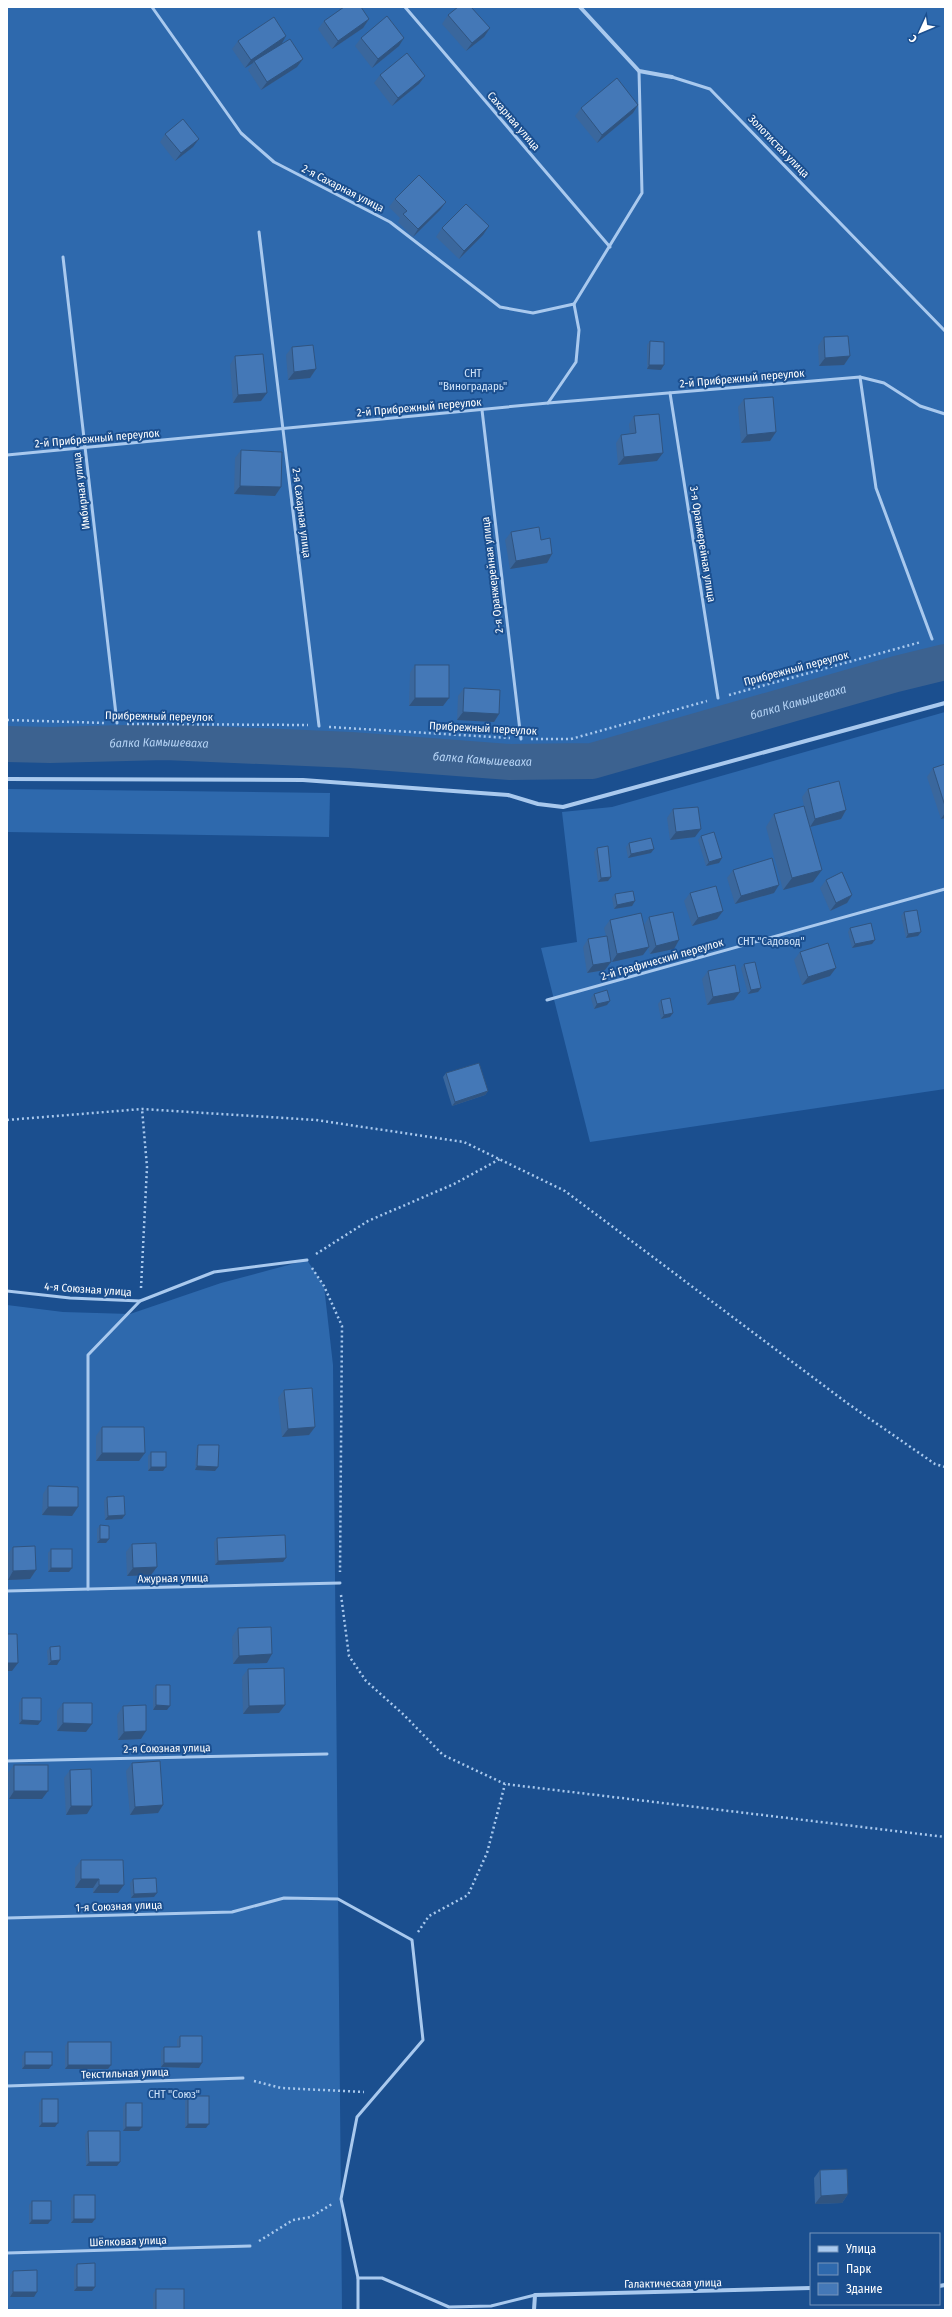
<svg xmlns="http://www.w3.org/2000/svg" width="952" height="2317" font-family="'Fira Sans Condensed',sans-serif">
<rect width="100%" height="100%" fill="#1b4f8f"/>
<!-- green -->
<g fill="#2e69ad">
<path d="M7,7h938v656l-354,85 -82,6 -502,-24z"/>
<path d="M945,712v377l-355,53 -49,-194 36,-6 -15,-130 50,-5z"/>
<path d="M7,789l323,4 -1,44 -322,-5z"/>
<path d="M307,1260l17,26 9,79 9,945h-335v-1005l56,7 67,2 91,-31z"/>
</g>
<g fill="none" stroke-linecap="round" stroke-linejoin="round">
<!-- river -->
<path stroke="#3c6290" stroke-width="36" id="s1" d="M7,744l43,1 115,-3 186,8 159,12 82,-1 304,-87 49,-12"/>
<!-- path -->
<g stroke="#a9c9ee" stroke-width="2.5" stroke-dasharray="2 3" stroke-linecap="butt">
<path d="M729,695l192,-53"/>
<path d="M7,720l99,3"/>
<path d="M127,724l181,1"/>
<path d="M329,727l181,11"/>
<path d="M531,739h40l136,-38"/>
<path d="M7,1120l135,-11 174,11 148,22 101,49 282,212 88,61 10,3"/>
<path d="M316,1254l52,-33 86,-37 46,-25"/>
<path d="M312,1268l12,18 18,40 -2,246"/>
<path d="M141,1288l6,-121 -5,-58"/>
<path d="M341,1595l8,61 17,25 38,34 39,40 62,29 440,53"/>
<path d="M418,1932l11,-16 39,-21 19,-42 18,-69"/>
<path d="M254,2081l27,7 83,4"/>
<path d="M259,2241l34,-21 18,-3 21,-13"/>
</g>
<!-- lane -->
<g stroke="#a9c9ee" stroke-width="3">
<path d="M152,7l89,126 33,29 116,60 110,85 33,6 41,-9"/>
<path d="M405,7l205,240"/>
<path d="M672,77l38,12 235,242"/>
<path d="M259,232l60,494"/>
<path d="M63,257l54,466"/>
<path d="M860,377l16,111 56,151"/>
<path d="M670,393l48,305"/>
<path d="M548,403l28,-41 3,-32 -5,-26 68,-111 -3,-122"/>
<path d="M482,410l39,329"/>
<path d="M7,455l541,-52 312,-26 24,6 36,23 25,8"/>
<path d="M547,1000l398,-111"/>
<path d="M7,1291l63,7 70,3 74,-29 93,-12"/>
<path d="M88,1589v-234l52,-54"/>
<path d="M7,1591l333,-8"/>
<path d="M7,1761l320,-7"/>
<path d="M7,1918l225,-6 52,-14 54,1 74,41 11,100 -66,77 -16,82 17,79v32"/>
<path d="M7,2086l236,-8"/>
<path d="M7,2253l243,-7"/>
<path d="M358,2278h24l67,29 42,-1 44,-11"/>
</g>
<!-- street -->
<g stroke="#a9c9ee" stroke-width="4">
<path d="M580,7l59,64 33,6"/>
<path d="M7,779l296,1 205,15 30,9 25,3 382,-104"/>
<path d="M939,2286l6,-1"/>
<path d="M534,2310l1,-15 276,-7"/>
</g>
</g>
<!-- wall -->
<g fill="#3a679d">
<path d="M448,15l42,13 -6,9 -18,14 -24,-27z"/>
<path d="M369,19l-6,9 -31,21 -14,-20 6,-8z"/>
<path d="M286,36l-5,8 16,23 -36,23 -13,-20 5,-7 -8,5 -13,-19 6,-8z"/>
<path d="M361,38l38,8 -27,22 -17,-22z"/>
<path d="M380,75l45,1 -6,8 -27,22 -18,-23z"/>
<path d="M581,108l52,5 -36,30 -22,-27z"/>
<path d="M165,134l28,13 -18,14 -15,-19z"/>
<path d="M395,199l51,3 -6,8 -27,27 -15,-15 2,-4 -11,-11z"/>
<path d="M489,226l-6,9 -24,24 -23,-22 6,-9z"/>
<path d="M824,337l26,19 -6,9 -25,1 -1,-20z"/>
<path d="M650,341l11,29 -14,-1v-24z"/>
<path d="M292,347l24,22 -6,9 -22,2 -2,-25z"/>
<path d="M235,356l26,45 -28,2 -3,-38z"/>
<path d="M744,399l32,33 -6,9 -29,2 -3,-36z"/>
<path d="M634,416l23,45 -39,4 -2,-22 5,-8 9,-1 -1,-10z"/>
<path d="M241,450l34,46 -41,-2 1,-36z"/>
<path d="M511,532l30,8 11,14 -5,9 -37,6 -5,-29z"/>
<path d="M415,665l34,33 -6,8h-34l1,-33z"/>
<path d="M464,688l35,26 -5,8 -37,-2 1,-24z"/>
<path d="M945,764v54l-4,1 -14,-42 6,-9z"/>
<path d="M808,789l38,21 -5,9 -31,8 3,55 -30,8 -17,-63 8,-13 30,-8 -2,-9z"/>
<path d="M673,809l22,28 -25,3 -3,-22z"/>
<path d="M701,836l21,22 -3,5 -13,3 -8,-26z"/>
<path d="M629,843l22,10 -23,5 -2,-11z"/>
<path d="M597,848l14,29 -3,4 -10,1 -4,-30z"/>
<path d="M733,870l41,23 -39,11 -8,-26z"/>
<path d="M826,880l26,15 -5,8 -17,8 -10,-23z"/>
<path d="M690,893l27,26 -25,7 -8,-25z"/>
<path d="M615,894l20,7 -3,5 -18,3 -2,-11z"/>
<path d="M904,912l14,24 -12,2 -5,-22z"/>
<path d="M649,917l30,23 -5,9 -24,5 -2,-7 -5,8 -31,7 -2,-10 -5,18 -18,3 -4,-26 5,-8 18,-3 -2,-8 6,-8 34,5z"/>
<path d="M850,928l22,16 -20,4 -4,-16z"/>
<path d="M800,952l30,24 -28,9 -8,-25z"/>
<path d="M744,964l17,24 -3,4 -10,2 -7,-26z"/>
<path d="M708,971l32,21 -6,8 -27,5 -5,-26z"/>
<path d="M594,994l13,11 -13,4 -3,-11z"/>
<path d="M661,1000l12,13 -3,4 -9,2 -3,-15z"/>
<path d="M446,1073l42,18 -3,4 -33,11 -9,-29z"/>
<path d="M284,1390l31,37 -6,8 -27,2 -4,-39z"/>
<path d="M102,1427l43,26 -6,8h-43v-25z"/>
<path d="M198,1445l20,22 -3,4 -20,-1 1,-21z"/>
<path d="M151,1452l12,19h-15v-15z"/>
<path d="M48,1486l30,21 -6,9 -30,-1 1,-21z"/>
<path d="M107,1497l18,18 -3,4 -17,1 -1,-19z"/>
<path d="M100,1525l9,14 -3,4h-9v-14z"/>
<path d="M217,1538l66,24 -68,3 -1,-23z"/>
<path d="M132,1544l25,23 -6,8 -24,1 -1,-24z"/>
<path d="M13,1547l23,23 -6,9 -22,1 -1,-25z"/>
<path d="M51,1549l18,23h-21v-19z"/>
<path d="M238,1628l29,35 -34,1 -1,-27z"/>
<path d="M50,1647l7,18h-9l-1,-14z"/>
<path d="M248,1669l37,36 -6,8 -36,1 -1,-37z"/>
<path d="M156,1685l11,25h-14v-21z"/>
<path d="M22,1698l16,27 -19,-1v-21z"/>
<path d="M63,1703l23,29 -29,-1v-20z"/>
<path d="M123,1706l18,33 -23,1 -1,-25z"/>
<path d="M132,1763l31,42 -5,8 -28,2 -4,-44z"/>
<path d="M14,1765l28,34h-33l-1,-26z"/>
<path d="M70,1770l17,44 -21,1 -2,-37z"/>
<path d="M81,1860l37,33h-25v-5h-18v-20z"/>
<path d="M133,1879l21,18 -23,1 -1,-15z"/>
<path d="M180,2036l19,32 -38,-1v-16l3,-4h13v-7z"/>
<path d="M68,2042l43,23 -3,4h-43v-23z"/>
<path d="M25,2052l24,17h-27v-13z"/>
<path d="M188,2096l18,32h-21v-27z"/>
<path d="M42,2099l13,28h-16v-24z"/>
<path d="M126,2103l16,24 -3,4h-16v-24z"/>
<path d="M88,2131l32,31 -3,4h-31l-1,-31z"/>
<path d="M820,2170l28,24 -6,9 -27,1 -1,-26z"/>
<path d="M74,2195l21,24 -3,4h-21v-24z"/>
<path d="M32,2201l16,23h-19v-19z"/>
<path d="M77,2264l18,23 -3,4h-18v-23z"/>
<path d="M13,2271l24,21 -3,5h-24v-22z"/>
<path d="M156,2289l28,21h-31v-16z"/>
</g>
<!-- shaded-wall -->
<g fill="#305480">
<path d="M369,19l-6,9 -31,21 6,-8z"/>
<path d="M490,28l-6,9 -18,14 6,-8z"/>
<path d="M286,36l-5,9 -27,16 -1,2 -8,5 6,-8z"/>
<path d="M404,38l-5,8 -27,22 6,-9z"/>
<path d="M303,59l-6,8 -36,23 6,-8z"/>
<path d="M425,76l-6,8 -27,22 6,-8z"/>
<path d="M638,105l-5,8 -36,30 5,-8z"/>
<path d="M199,139l-6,8 -18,14 6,-8z"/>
<path d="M446,202l-6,8 -27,27 5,-8z"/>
<path d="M489,226l-6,9 -24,24 5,-8z"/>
<path d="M850,356l-6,9 -25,1 6,-8z"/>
<path d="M649,365h15l-3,5 -14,-1z"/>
<path d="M316,369l-6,9 -22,2 6,-8z"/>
<path d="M267,393l-6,8 -28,2 5,-8z"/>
<path d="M776,432l-6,9 -29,2 6,-8z"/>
<path d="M663,453l-6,8 -39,4 6,-8z"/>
<path d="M240,486l41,1 -6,9 -41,-2z"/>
<path d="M552,554l-5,9 -37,6 6,-8z"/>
<path d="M415,698h34l-6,8h-34z"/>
<path d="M463,712l36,2 -5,8 -37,-2z"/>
<path d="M846,810l-5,9 -31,8 5,-8z"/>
<path d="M945,813v5l-4,1z"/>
<path d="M701,829l-6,8 -25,3 6,-8z"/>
<path d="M654,849l-3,4 -23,5 3,-4z"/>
<path d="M722,858l-3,5 -13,3 3,-4z"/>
<path d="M822,870l-9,12 -30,8 9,-12z"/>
<path d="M611,877l-3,4 -10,1 3,-4z"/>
<path d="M779,885l-5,8 -39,11 6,-8z"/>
<path d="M852,895l-5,8 -17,8 6,-8z"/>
<path d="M635,901l-3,5 -18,3 3,-4z"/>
<path d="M723,911l-6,8 -25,7 6,-8z"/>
<path d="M921,932l-3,4 -12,2 2,-4z"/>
<path d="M679,940l-5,9 -24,5 6,-8z"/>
<path d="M875,940l-3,4 -20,4 3,-4z"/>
<path d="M649,947l-6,8 -31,7 5,-8z"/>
<path d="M611,962l-6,8 -18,3 6,-8z"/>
<path d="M836,968l-6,8 -28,9 6,-8z"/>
<path d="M761,988l-3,4 -10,2 3,-4z"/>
<path d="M740,992l-6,8 -27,5 6,-8z"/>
<path d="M610,1001l-3,4 -13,4 3,-5z"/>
<path d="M673,1013l-3,4 -9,2 3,-4z"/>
<path d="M488,1091l-3,4 -33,11 3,-4z"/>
<path d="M315,1427l-6,8 -27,2 6,-8z"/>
<path d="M102,1453h43l-6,8h-43z"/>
<path d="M197,1466l21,1 -3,4 -20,-1z"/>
<path d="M151,1467h15l-3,4h-15z"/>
<path d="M48,1507h30l-6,9 -30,-1z"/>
<path d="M125,1515l-3,4 -17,1 3,-4z"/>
<path d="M100,1539h9l-3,4h-9z"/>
<path d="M286,1558l-3,4 -68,3 3,-4z"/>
<path d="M157,1567l-6,8 -24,1 6,-8z"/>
<path d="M51,1568h21l-3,4h-21z"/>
<path d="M36,1570l-6,9 -22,1 5,-9z"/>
<path d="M272,1654l-5,9 -34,1 6,-8z"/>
<path d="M60,1660l-3,5h-9l3,-4z"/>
<path d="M7,1663h11l-6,8h-5z"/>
<path d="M156,1705l14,1 -3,4h-14z"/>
<path d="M285,1705l-6,8 -36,1 6,-8z"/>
<path d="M22,1720l19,1 -3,4 -19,-1z"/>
<path d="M63,1723l29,1 -6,8 -29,-1z"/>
<path d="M146,1731l-5,8 -23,1 6,-8z"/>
<path d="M14,1791h34l-6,8h-33z"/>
<path d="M163,1805l-5,8 -28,2 5,-8z"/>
<path d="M71,1806h21l-5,8 -21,1z"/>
<path d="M81,1879h18l-6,9h-18z"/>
<path d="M99,1885h25l-6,8h-25z"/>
<path d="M157,1893l-3,4 -23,1 3,-4z"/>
<path d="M164,2063h38l-3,5 -38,-1z"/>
<path d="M25,2065h27l-3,4h-27z"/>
<path d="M68,2065h43l-3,4h-43z"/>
<path d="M42,2123h16l-3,4h-16z"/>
<path d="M188,2124h21l-3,4h-21z"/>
<path d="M126,2127h16l-3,4h-16z"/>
<path d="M89,2162h31l-3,4h-31z"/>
<path d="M848,2194l-6,9 -27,1 6,-8z"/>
<path d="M74,2219h21l-3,4h-21z"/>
<path d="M32,2220h19l-3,4h-19z"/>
<path d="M77,2287h18l-3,4h-18z"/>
<path d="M13,2292h24l-3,5h-24z"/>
</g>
<!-- building -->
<g fill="#4478b7" stroke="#305480">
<path d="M344,7h17l8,12 -31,22 -14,-20z"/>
<path d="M458,7h13l19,21 -18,15 -24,-28z"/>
<path d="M387,16l17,22 -26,21 -17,-21z"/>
<path d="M274,17l12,19 -35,24 -13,-19z"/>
<path d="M290,39l13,20 -36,23 -13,-21z"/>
<path d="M407,53l18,23 -27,22 -18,-23z"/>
<path d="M617,78l21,27 -36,30 -21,-27z"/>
<path d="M183,119l16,20 -18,14 -16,-19z"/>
<path d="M419,175l27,27 -28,27 -15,-15 4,-3 -12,-12z"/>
<path d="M466,204l23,22 -25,25 -22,-23z"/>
<path d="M848,336l2,20 -25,2 -1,-21z"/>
<path d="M650,341l14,1v23h-15z"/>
<path d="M313,345l3,24 -22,3 -2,-25z"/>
<path d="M263,354l4,39 -29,2 -3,-39z"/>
<path d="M773,397l3,35 -29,3 -3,-36z"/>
<path d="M659,414l4,39 -39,4 -3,-22 15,-2 -2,-17z"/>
<path d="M241,450l41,2 -1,35 -41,-1z"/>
<path d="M539,527l2,13 9,-2 2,16 -36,7 -5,-29z"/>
<rect x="415" y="665" width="34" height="33"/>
<path d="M464,688l36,2 -1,24 -36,-2z"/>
<path d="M945,764v42l-12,-38z"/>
<path d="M839,781l7,29 -31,9 -7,-30z"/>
<path d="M804,806l18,64 -30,8 -18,-64z"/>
<path d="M698,807l3,22 -25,3 -3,-23z"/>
<path d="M714,832l8,26 -13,4 -8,-26z"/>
<path d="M651,838l3,11 -23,5 -2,-11z"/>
<path d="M608,846l3,31 -10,1 -4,-30z"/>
<path d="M772,858l7,27 -38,11 -8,-26z"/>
<path d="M842,872l10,23 -16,8 -10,-23z"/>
<path d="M716,886l7,25 -25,7 -8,-25z"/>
<path d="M633,891l2,10 -18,4 -2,-11z"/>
<path d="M917,910l4,22 -13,2 -4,-22z"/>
<path d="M673,912l6,28 -23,6 -7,-29z"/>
<path d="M641,913l8,34 -32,7 -7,-34z"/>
<path d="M871,923l4,17 -20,4 -5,-16z"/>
<path d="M607,936l4,26 -18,3 -5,-26z"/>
<path d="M828,943l8,25 -28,9 -8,-25z"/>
<path d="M755,962l6,26 -10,2 -7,-26z"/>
<path d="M735,965l5,27 -27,5 -5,-26z"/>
<path d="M607,990l3,11 -13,3 -3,-10z"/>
<path d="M670,998l3,15 -9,2 -3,-15z"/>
<path d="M479,1063l9,28 -33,11 -9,-29z"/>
<path d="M312,1388l3,39 -27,2 -4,-39z"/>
<path d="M102,1427h42l1,26h-43z"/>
<path d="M198,1445h21l-1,22 -21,-1z"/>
<rect x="151" y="1452" width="15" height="15"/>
<path d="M48,1486l30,1v20h-30z"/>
<path d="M124,1496l1,19 -17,1 -1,-19z"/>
<path d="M100,1525l9,1v13h-9z"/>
<path d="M285,1535l1,23 -68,3 -1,-23z"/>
<path d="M156,1543l1,24 -24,1 -1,-24z"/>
<path d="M35,1546l1,24 -23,1v-24z"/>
<rect x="51" y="1549" width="21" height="19"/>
<path d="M271,1627l1,27 -33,2 -1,-28z"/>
<path d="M7,1634h10l1,29h-11z"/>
<path d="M60,1646v14l-9,1 -1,-14z"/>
<path d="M284,1668l1,37 -36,1 -1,-37z"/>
<path d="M156,1685h14v21l-14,-1z"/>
<path d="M22,1698h19v23l-19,-1z"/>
<path d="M63,1703h29v21l-29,-1z"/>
<path d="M146,1705v26l-22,1 -1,-26z"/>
<path d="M160,1761l3,44 -28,2 -3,-44z"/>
<rect x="14" y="1765" width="34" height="26"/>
<path d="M91,1769l1,37h-21l-1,-36z"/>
<path d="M81,1860h42l1,25h-25v-6h-18z"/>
<path d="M156,1878l1,15 -23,1 -1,-15z"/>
<path d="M180,2036h22v27h-38v-16h16z"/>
<rect x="68" y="2042" width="43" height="23"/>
<rect x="25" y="2052" width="27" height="13"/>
<rect x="188" y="2096" width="21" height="28"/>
<rect x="42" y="2099" width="16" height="24"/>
<rect x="126" y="2103" width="16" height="24"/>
<path d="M88,2131h32v31h-31z"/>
<path d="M847,2169l1,25 -27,2 -1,-26z"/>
<rect x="74" y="2195" width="21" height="24"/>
<rect x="32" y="2201" width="19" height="19"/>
<path d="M95,2263v24h-18v-23z"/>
<path d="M37,2270v22h-24v-21z"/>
<rect x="156" y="2289" width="28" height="21"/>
</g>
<g text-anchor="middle" stroke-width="4" stroke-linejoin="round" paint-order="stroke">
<!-- street labels -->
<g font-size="11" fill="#fff" stroke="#1b4f8f">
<text transform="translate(514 121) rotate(49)" y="4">Сахарная улица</text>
<text transform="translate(779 146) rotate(46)" y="4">Золотистая улица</text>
<text transform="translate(343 188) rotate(27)" y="4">2-я Сахарная улица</text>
<text transform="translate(742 378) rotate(-5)" y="4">2-й Прибрежный переулок</text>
<text transform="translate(419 407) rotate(-5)" y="4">2-й Прибрежный переулок</text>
<text transform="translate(97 438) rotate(-5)" y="4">2-й Прибрежный переулок</text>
<text transform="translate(81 491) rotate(-97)" y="4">Имбирная улица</text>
<text transform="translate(302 513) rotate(83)" y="4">2-я Сахарная улица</text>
<text transform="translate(703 544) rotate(81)" y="4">3-я Оранжерейная улица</text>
<text transform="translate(492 575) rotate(-97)" y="4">2-я Оранжерейная улица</text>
<text transform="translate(796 668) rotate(-15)" y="4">Прибрежный переулок</text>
<text transform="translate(159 716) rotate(1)" y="4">Прибрежный переулок</text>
<text transform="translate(483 728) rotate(3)" y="4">Прибрежный переулок</text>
<text transform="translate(662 959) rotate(-16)" y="4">2-й Графический переулок</text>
<text transform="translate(88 1289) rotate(4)" y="4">4-я Союзная улица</text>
<text transform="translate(173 1578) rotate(-1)" y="4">Ажурная улица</text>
<text transform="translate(167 1748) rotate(-1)" y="4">2-я Союзная улица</text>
<text transform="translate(119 1906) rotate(-2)" y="4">1-я Союзная улица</text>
<text transform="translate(125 2073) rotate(-2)" y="4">Текстильная улица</text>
<text transform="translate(128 2241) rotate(-2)" y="4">Шёлковая улица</text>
<text transform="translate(673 2283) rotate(-1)" y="4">Галактическая улица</text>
</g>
<!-- park labels -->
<g font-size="11" fill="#cfe3fa" stroke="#1b4f8f">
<text x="473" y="377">СНТ<tspan x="473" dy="13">"Виноградарь"</tspan></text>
<text x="771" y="945">СНТ "Садовод"</text>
<text x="174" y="2098">СНТ "Союз"</text>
</g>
<!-- water labels -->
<g font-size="12" font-style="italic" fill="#b5d3f5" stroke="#1b4f8f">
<text dy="4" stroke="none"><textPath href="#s1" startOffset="800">балка Камышеваха</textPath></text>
<text dy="4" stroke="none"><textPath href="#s1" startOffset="152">балка Камышеваха</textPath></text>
<text dy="4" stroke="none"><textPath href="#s1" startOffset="476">балка Камышеваха</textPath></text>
</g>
</g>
<!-- border -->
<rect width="952" height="2317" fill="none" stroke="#ffffff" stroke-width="16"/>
<!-- legend -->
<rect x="810" y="2233" width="130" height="72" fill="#1b4f8f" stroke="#7695bc"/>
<rect x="818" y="2246" width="20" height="6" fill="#a9c9ee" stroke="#7695bc"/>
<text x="846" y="2253" font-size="12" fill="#ffffff">Улица</text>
<rect x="818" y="2263" width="20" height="12" fill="#2e69ad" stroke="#7695bc"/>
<text x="846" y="2273" font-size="12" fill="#ffffff">Парк</text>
<rect x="818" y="2283" width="20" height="12" fill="#4478b7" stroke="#7695bc"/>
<text x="846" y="2293" font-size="12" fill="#ffffff">Здание</text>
<!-- north arrow -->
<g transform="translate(920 32) rotate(226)" stroke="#1b4f8f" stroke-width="3" paint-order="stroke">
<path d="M0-3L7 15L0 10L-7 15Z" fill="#ffffff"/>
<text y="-6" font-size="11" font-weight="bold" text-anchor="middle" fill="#ffffff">С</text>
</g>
</svg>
